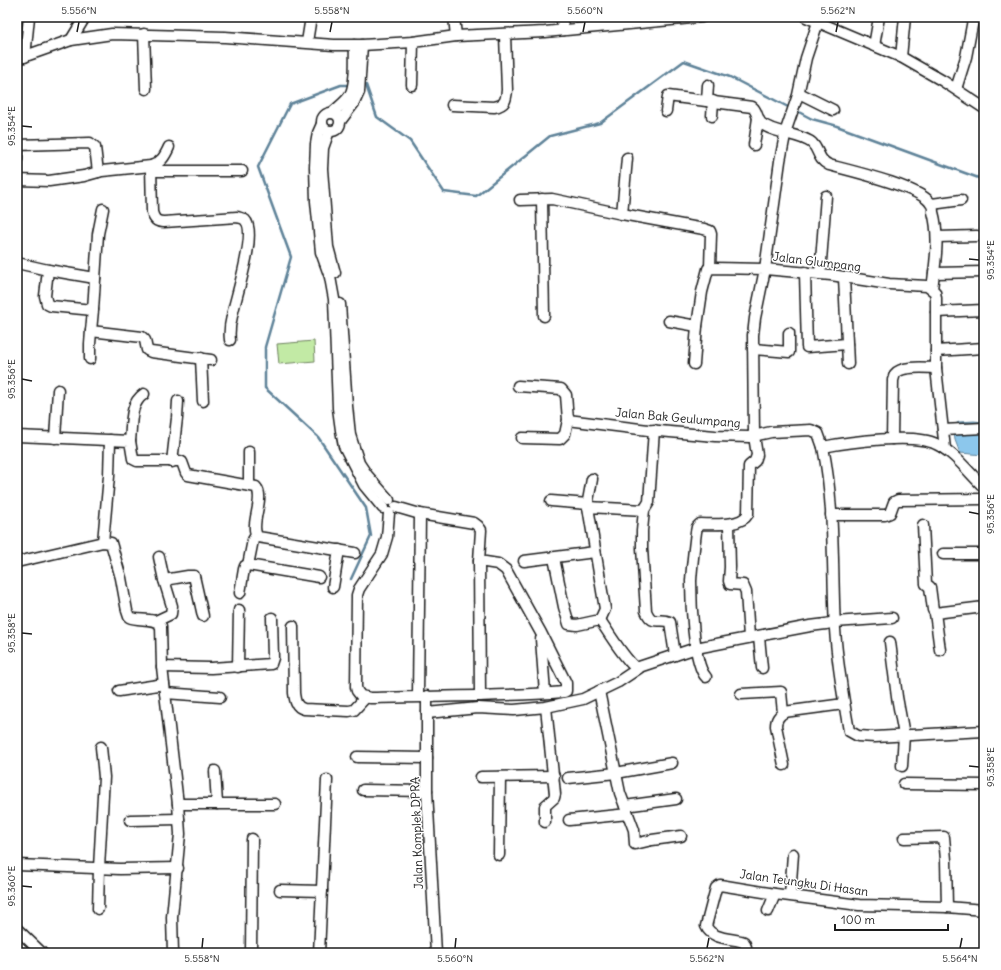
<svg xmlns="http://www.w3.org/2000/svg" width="1001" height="970" font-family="Delius,sans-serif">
<rect width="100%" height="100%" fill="#fff"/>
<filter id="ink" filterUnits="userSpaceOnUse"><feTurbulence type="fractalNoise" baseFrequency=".025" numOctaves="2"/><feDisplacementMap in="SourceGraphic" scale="8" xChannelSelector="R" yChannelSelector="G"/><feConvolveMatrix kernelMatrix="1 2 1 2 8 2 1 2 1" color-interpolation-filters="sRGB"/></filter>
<g filter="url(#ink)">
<!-- green -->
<path fill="#c2eaa5" stroke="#6f8360" d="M314,341l1,20 -36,3 -2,-20z"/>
<!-- water -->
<path fill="#8cc7ec" stroke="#5f8399" d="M974,421l10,1v33l-24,-2 -5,-13 -2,-15 6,-3z"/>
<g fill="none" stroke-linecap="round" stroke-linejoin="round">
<!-- stream -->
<g stroke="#5f8399" stroke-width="2.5">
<path d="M351,85h-10l-51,19 -32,63 33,90 -26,90v41l53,49 48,71 5,28 -20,43"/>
<path d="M362,85h4l11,32 33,24 34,51 32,4 74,-60 50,-13 84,-62 46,16 60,31"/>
<path d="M795,110l17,9 22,6 150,55"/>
</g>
<defs>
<g id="minor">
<path d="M454,17l2,19"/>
<path d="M561,17l3,13"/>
<path d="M806,17l95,40 42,24 41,27"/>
<path d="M818,22l-12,36 -8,37 -12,35 -6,31 -15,108 66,6 58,9 38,2 8,6 1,6v70l9,81"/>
<path d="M144,34l2,55"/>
<path d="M71,40l14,-23"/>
<path d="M307,42l4,-25"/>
<path d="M874,46l5,-29"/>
<path d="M25,57l4,-40"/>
<path d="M901,57l4,-40"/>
<path d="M17,59l54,-19 41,-6 113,3 109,8h28l51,-3 43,-6 89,-4 157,-15"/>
<path d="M412,85l1,-43"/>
<path d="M956,89l10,-32 7,-37"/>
<path d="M799,93l34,17"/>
<path d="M707,101l1,-16"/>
<path d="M452,105l42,2c11,-2 12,-6 13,-17l-2,-55"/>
<path d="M666,111l2,-15 84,11c6,4 4,11 9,16 11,10 41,11 51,20 8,8 5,16 17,22 19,5 93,22 102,39 2,2 2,6 2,8 7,25 2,52 -1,77"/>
<circle cx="331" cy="122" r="9"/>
<path d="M332,113c6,-6 14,-11 18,-18 7,-12 4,-36 5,-50"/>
<path d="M712,116l1,-15"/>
<path d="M341,120l13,-17 5,-11 3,-47"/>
<path d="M322,124l-4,9 -2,11 -1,23 1,34 5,51 9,25 4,22 4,109 3,22 3,16 20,39 19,23"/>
<path d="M329,131l-6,17 -1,21 6,78 7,26"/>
<path d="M17,145l73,-2 5,4 3,25"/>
<path d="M754,145l4,-27"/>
<path d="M17,148v12"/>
<path d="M151,166l1,46c2,7 4,10 12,10l73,-5c3,1 6,1 8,3 13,12 -10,79 -13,96 -2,8 -3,16 -2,24"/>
<path d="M151,171h91"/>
<path d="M17,180l32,1 35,-5 18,-5 49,-5c10,-3 14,-10 18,-19"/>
<path d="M542,199l2,117"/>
<path d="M520,200l32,-1 70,15 82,15 6,2 1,3 -1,34"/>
<path d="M932,204l29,-4"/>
<path d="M622,214l5,-56"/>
<path d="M937,237l40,-1"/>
<path d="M17,263l31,7 -3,26 2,8 4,2 42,4 5,-76 5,-25"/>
<path d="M48,270l47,8"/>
<path d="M805,272l2,75 40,-3"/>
<path d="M934,273l50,-1"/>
<path d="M820,274l6,-78"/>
<path d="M844,277l4,87"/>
<path d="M340,304l7,102 3,29 9,28 8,12 22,25"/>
<path d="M93,310l-2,21 51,6 3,3 2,10 4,2 60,8"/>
<path d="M936,312l48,-2"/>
<path d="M669,321l28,5 5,-34 6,-23 6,-1 51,1 -10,49 -2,17 1,101 3,19 -2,6 -6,5 -1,48c-7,13 -35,10 -48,10l-3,3 -1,5c-2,16 -4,32 -5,49 0,19 2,83 15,96"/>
<path d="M753,349l36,3v-19"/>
<path d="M936,351l48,-3"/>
<path d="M201,358l2,43"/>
<path d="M90,359v-15l1,-13"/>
<path d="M694,364l3,-38"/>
<path d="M518,386l43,3 5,6 2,25"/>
<path d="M654,430l-5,72 -5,8 -2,21v17l4,63c7,16 12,6 24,11l5,33"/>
<path d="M943,430l41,-2"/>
<path d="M17,436l113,5 3,18 4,2h42l3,1 4,11 2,2 68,12c10,11 -8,39 2,50l97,16"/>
<path d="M55,438l3,-48"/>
<path d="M522,438l38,1 5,-5 3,-14 80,10 67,6 34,1 22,-5 40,-2 7,3 5,14c24,-5 92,-14 113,-3 18,8 33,29 48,43"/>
<path d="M892,439l1,-59c1,-2 1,-4 2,-6 7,-9 31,-6 41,-6"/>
<path d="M130,441c2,-16 -1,-37 14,-47"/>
<path d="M823,447c12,60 9,121 12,182 2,34 8,68 14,102l9,5 17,1 109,-6"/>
<path d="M172,462l5,-44 1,-17"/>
<path d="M249,485v-33"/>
<path d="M551,501l37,3"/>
<path d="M396,507l24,7 54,9 4,3 3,4 -2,31 1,135"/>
<path d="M588,507v-6l4,-22"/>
<path d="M389,513l-2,24 -5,17 -23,35 -2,6 -1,92 1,4 4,5 9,2c65,-2 130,-1 194,-6l2,-1v-8l-25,-50 -35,-63 -8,-6 -19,-3"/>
<path d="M831,515h54l5,-2 4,-11 4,-2 86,-1"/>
<path d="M729,524l1,43 -1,14 1,3 13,1 3,7 3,45"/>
<path d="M923,525l3,59 4,3 3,23 2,3 49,-6"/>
<path d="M103,542l6,-66 1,-36"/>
<path d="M943,554h41"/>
<path d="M159,557l5,23"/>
<path d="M554,558l10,49 5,17 8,1 23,-5c8,12 25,40 36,48l60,-20 114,-22 16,-2 9,-2 57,-4"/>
<path d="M524,561l71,-9"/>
<path d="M17,562l86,-20 8,1 10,35 6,33 2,6c10,5 25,-1 32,9l1,41 16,137 2,30 -8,83 1,36"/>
<path d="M248,565l5,-25 3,-5"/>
<path d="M333,587l6,-37"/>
<path d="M240,593l4,-24 1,-3 3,-1 71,12"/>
<path d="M935,613l5,37"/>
<path d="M600,620l5,-11 -17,-102 56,3"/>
<path d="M156,621l15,-7 1,-8 -8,-26 24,-4h6l9,40"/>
<path d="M293,626l1,67c1,8 2,14 10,16l45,2 5,-1 11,-12"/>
<path d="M759,637l3,31"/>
<path d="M541,639l4,54"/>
<path d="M890,642l7,55 7,38 -2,31"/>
<path d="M162,667l49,1 60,-4 2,-6 -1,-40"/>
<path d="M238,667l1,-57"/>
<path d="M119,691l45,-7"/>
<path d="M599,691l21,102 14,37 1,14 17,-4 29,-4"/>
<path d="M165,693l55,4"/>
<path d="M741,694l40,-2 2,21"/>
<path d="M418,696l2,-182"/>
<path d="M427,696v95l9,162"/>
<path d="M427,713l51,-5 36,2 32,-3 37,-8 35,-17 21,-14"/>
<path d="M357,757l70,1"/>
<path d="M784,765l-8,-39c0,-7 3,-10 8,-14l60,-8"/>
<path d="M215,771l2,33"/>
<path d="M481,777l73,-1"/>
<path d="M568,778l48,-5 56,-10"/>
<path d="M904,784l80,1"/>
<path d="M363,790l64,1"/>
<path d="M178,804h97"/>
<path d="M625,806l51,-7"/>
<path d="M130,820l49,-1"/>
<path d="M569,820l59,-6"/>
<path d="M545,822v-16l9,-8 1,-4 -9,-87"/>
<path d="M904,838l40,-1 2,23 1,47"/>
<path d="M499,855l1,-78"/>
<path d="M17,865l103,4 58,-1"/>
<path d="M280,890l42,1"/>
<path d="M790,895l3,-41"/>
<path d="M98,909l1,-41 5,-91 -3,-30"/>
<path d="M768,911l7,-17"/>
<path d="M17,929l25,24"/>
<path d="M251,953l1,-114"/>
<path d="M319,953l8,-173"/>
<path d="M746,953v-6l-2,-5c-12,-4 -32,-2 -38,-16l10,-38 4,-3 55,9 84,11 88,2 37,3"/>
</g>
</defs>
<!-- minor casing -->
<use href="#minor" stroke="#1c1c1c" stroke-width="13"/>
<!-- minor -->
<use href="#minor" stroke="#fff" stroke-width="10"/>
</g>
</g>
<!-- ticks -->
<path fill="none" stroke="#1c1c1c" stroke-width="1.5" d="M77,32l2,-10M330,32l2,-10M583,32l2,-10M836,32l2,-10M22,126l10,1M969,259l10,1M22,379l10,2M969,512l10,2M22,633l10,1M969,766l10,1M22,886l10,1M202,948l1,-10M455,948l1,-10M707,948l2,-10M960,948l2,-10"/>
<g text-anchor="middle" stroke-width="3" stroke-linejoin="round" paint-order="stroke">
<!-- street labels -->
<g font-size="12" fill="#1c1c1c" stroke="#fff">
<text transform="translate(817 262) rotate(7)" y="4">Jalan Glumpang</text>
<text transform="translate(678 418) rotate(5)" y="4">Jalan Bak Geulumpang</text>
<text transform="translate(417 833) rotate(-92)" y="4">Jalan Komplek DPRA</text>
<text transform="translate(804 883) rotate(8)" y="4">Jalan Teungku Di Hasan</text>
</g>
</g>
<!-- margin -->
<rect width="1001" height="970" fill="none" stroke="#fff" stroke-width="44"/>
<!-- scale -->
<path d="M835 924v6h113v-6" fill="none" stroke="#1c1c1c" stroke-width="2"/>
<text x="841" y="924" font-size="12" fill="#1c1c1c" stroke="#ffffff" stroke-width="3" paint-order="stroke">100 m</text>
<rect x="22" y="22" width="957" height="926" fill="none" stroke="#1c1c1c" stroke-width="1.5"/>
<g font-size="10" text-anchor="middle" fill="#1c1c1c">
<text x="79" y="14">5.556°N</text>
<text x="332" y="14">5.558°N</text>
<text x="585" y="14">5.560°N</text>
<text x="838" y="14">5.562°N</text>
<text transform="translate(11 126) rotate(-90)" y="4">95.354°E</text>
<text transform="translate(990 260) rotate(-90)" y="4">95.354°E</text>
<text transform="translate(11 379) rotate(-90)" y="4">95.356°E</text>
<text transform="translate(990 514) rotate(-90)" y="4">95.356°E</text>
<text transform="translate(11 633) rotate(-90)" y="4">95.358°E</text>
<text transform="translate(990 767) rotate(-90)" y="4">95.358°E</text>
<text transform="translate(11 886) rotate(-90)" y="4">95.360°E</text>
<text x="202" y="962">5.558°N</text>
<text x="455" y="962">5.560°N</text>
<text x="707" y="962">5.562°N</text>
<text x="960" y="962">5.564°N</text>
</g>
</svg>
